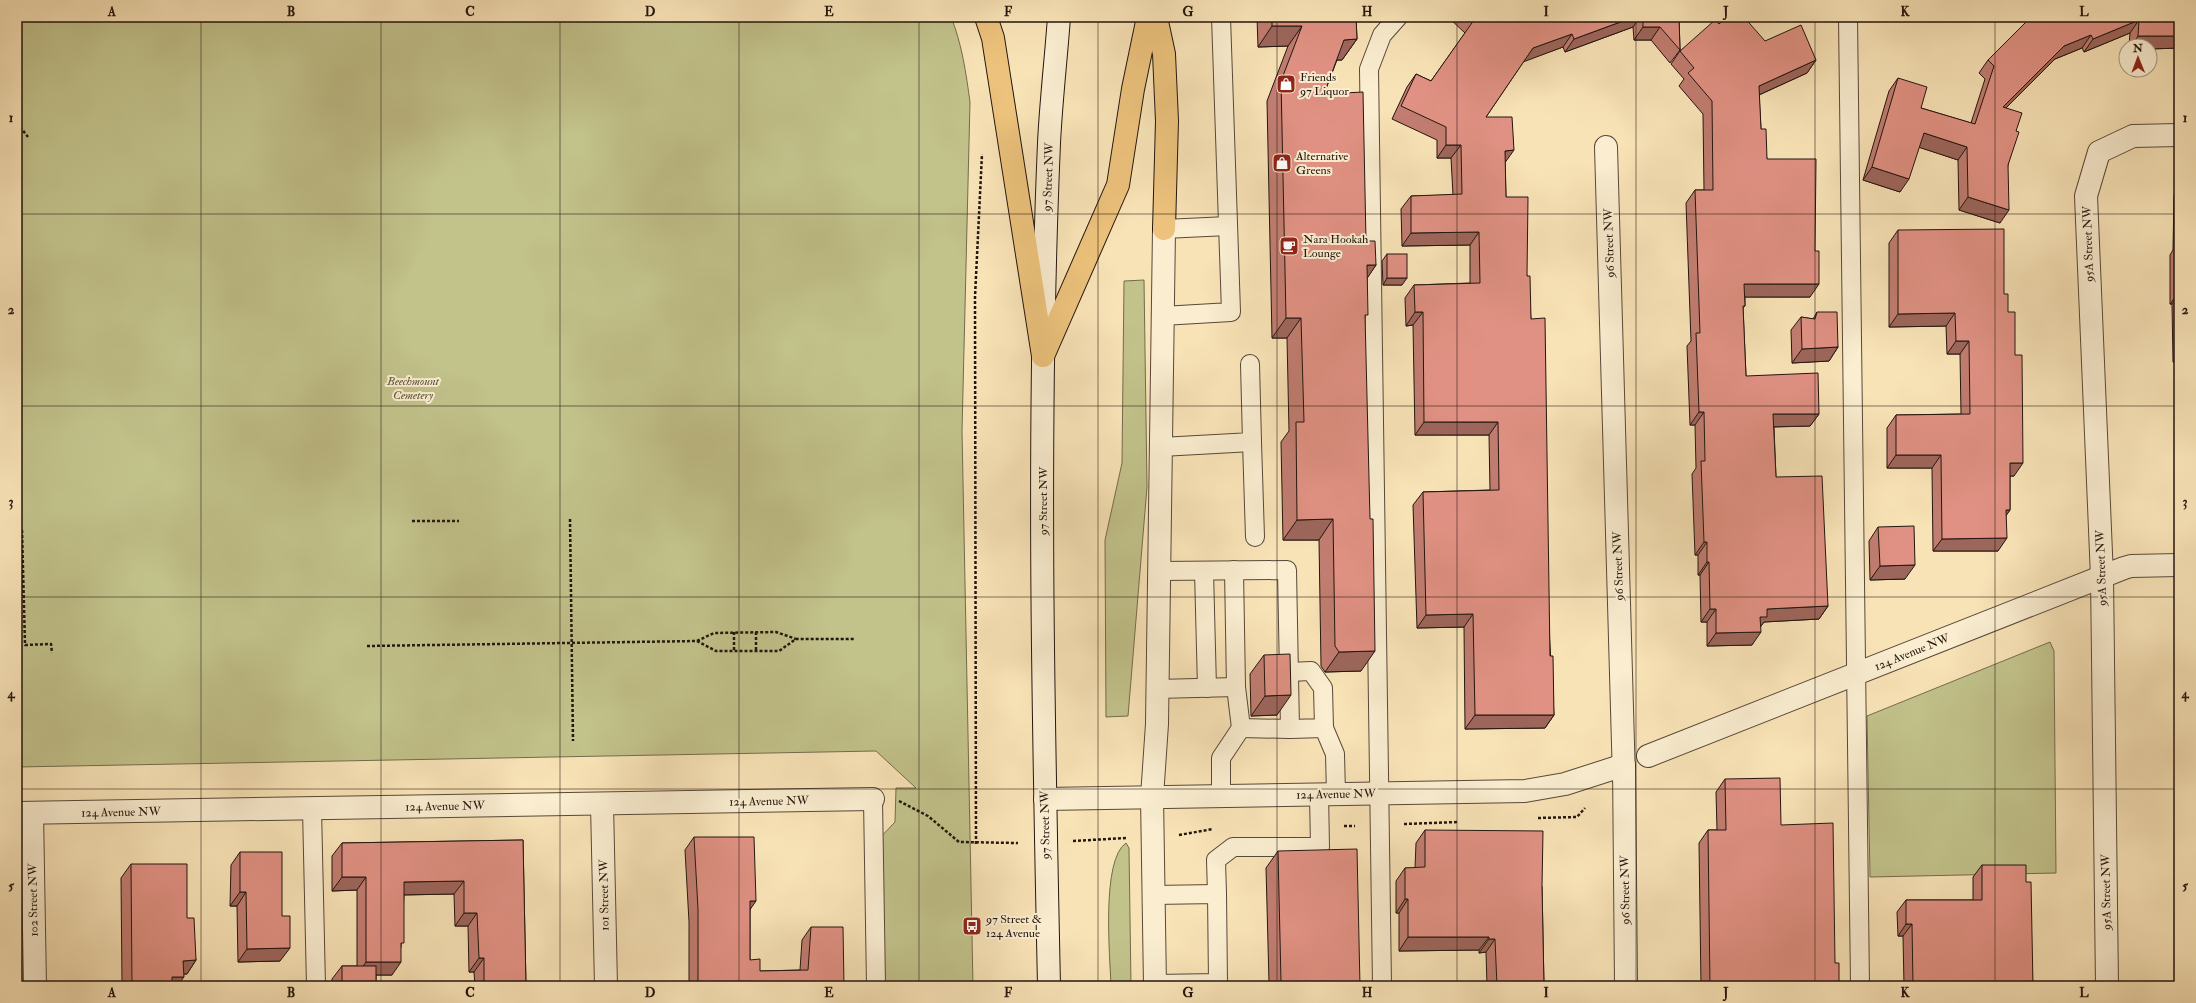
<svg xmlns="http://www.w3.org/2000/svg" width="2196" height="1003" font-family="'IM FELL Double Pica',serif">
<rect width="100%" height="100%" fill="#f8e3b7"/>
<filter id="stains"><feTurbulence type="fractalNoise" baseFrequency=".005" numOctaves="4"/><feColorMatrix values="0 0 0 0 .2 0 0 0 0 .09 0 0 0 0 .02 0 0 0 .5 -.17"/></filter>
<radialGradient id="worn" r=".72"><stop offset=".6" stop-color="#630" stop-opacity="0"/><stop offset="1" stop-color="#630" stop-opacity=".3"/></radialGradient>
<!-- green -->
<g fill="#c2c28b" stroke="#726c4c">
<path d="M17,17h934c11,27 15,56 19,85l-8,329 11,555h-92l-3,-146 17,-18 1,-34h20l-40,-37 -859,16z"/>
<path d="M1144,280l3,207 -19,229 -22,1 -1,-177 17,-77 2,-182z"/>
<path d="M2050,642l4,9 2,222 -186,4 -3,-161z"/>
<path d="M1126,843l3,5 2,138h-20c-1,-30 -10,-126 15,-143z"/>
</g>
<g fill="none" stroke-linecap="round" stroke-linejoin="round">
<defs>
<g id="lane">
<path d="M1848,17l12,969"/>
<path d="M1164,229l64,-3"/>
<path d="M1162,316l69,-4 -10,-295"/>
<path d="M1252,442l3,95"/>
<path d="M1161,447l91,-5 -2,-78"/>
<path d="M1234,570l2,117"/>
<path d="M1204,571l3,117"/>
<path d="M1289,672l22,-1 12,17 1,40 -34,1"/>
<path d="M1157,689l79,-2 5,41 49,1 -3,-159 -128,1"/>
<path d="M1324,728l11,26 1,40"/>
<path d="M1221,795v-37l20,-30"/>
<path d="M873,799l3,187"/>
<path d="M312,809l4,177"/>
<path d="M1217,894l-1,-34 17,-13h87l-1,-53"/>
<path d="M1153,895l64,-1 1,89 -63,1"/>
<path d="M1382,986l-13,-917 13,-34 16,-18"/>
</g>
<g id="street">
<path d="M1606,147l18,632"/>
<path d="M1648,756l476,-188 7,-2 48,-1"/>
<path d="M1045,799l480,-8 40,-7 59,-19 2,221"/>
<path d="M602,804l4,182"/>
<path d="M17,813l856,-14"/>
<path d="M32,813l3,173"/>
<path d="M1155,986l-3,-189 5,-73 7,-495"/>
<path d="M2107,986l-5,-409 -16,-381 13,-44 34,-16 46,-1"/>
</g>
<path id="secondary" d="M1049,986c-6,-281 -12,-562 0,-843 2,-42 7,-84 10,-126"/>
<g id="highway">
<path d="M986,17l7,21 50,318"/>
<path d="M1156,17l8,37 3,67 -3,108"/>
<path d="M1043,356l75,-171 15,-96 15,-72"/>
</g>
</defs>
<!-- lane casing -->
<use href="#lane" stroke="#584838" stroke-width="20"/>
<!-- street casing -->
<use href="#street" stroke="#584838" stroke-width="24"/>
<!-- secondary casing -->
<use href="#secondary" stroke="#23150e" stroke-width="24"/>
<!-- highway casing -->
<use href="#highway" stroke="#23150e" stroke-width="24"/>
<!-- path -->
<g stroke="#23150e" stroke-width="2.5" stroke-dasharray="3 2" stroke-linecap="butt">
<path d="M17,123l11,14"/>
<path d="M570,519l3,222"/>
<path d="M412,521h47"/>
<path d="M22,530l3,115 26,-1 1,9"/>
<path d="M734,632v19"/>
<path d="M756,632v19"/>
<path d="M697,641l17,-8 62,-1 20,7"/>
<path d="M367,646l330,-5 19,10h63l17,-12h58"/>
<path d="M899,801l29,15 31,26 59,1"/>
<path d="M1538,818l39,-1 8,-9"/>
<path d="M1404,824l55,-2"/>
<path d="M1344,826h11"/>
<path d="M1179,835l34,-6"/>
<path d="M1073,841l53,-3"/>
<path d="M976,844l-1,-547 7,-143"/>
</g>
<!-- lane -->
<use href="#lane" stroke="#faedd0" stroke-width="18"/>
<!-- street -->
<use href="#street" stroke="#faedd0" stroke-width="22"/>
<!-- secondary -->
<use href="#secondary" stroke="#faedd0" stroke-width="22"/>
<!-- highway -->
<use href="#highway" stroke="#ecc27c" stroke-width="22"/>
</g>
<!-- wall -->
<g fill="#c17d71" stroke="#23150e">
<path d="M1257,17h99l1,22 -15,21h-5l-13,34 42,147 10,24 -9,13 -2,41 -4,352 -36,1 -4,-6 -2,-126h-36l-2,-98 8,-11 -2,-93h-15l-5,-237 21,-55 -30,1z"/>
<path d="M1448,17h231l1,33 -10,13 -19,-23h-17l-1,-13 -68,25 -2,-5 -39,14 -38,56 19,45 1,35 21,79 4,43 23,396 -9,13 -80,1 -1,-102 -47,1 -4,-123 10,-13 67,-2 -1,-55h-74l-2,-110 -7,1 -1,-28 9,-13 56,-2v-38l-68,1 -1,-37 10,-13 42,-1 -2,-37h-14v-18l-45,-21 15,-32 9,-13 15,7 34,-48z"/>
<path d="M2031,17h148v31l-29,1v-3h-21l1,-13 -46,19 -2,-4 -27,11 -49,49 10,23 -8,34 -8,58 -41,-13 -1,-50 -39,-13 -19,45 -37,-12 26,-89 9,-13 23,30 50,15 14,-44 -6,-6 9,-13z"/>
<path d="M1719,24l97,36 -9,13 -48,22 2,34 6,30 43,138h-65v9l-2,2 3,68 73,38 -9,12 -36,1 2,50 52,129 -9,13 -55,3 -3,4 -9,19 -45,1v-24h-6l-1,-47h-2v-20h-3l-3,-81 4,-6 -1,-43h-5l-3,-79 4,-5 -5,-138 9,-13h9l-1,-76 -24,-28 5,-7 -13,-15 9,-13z"/>
<path d="M2179,187v251l-1,-76h-5l-1,-58h-2v-49l3,-5 1,-55z"/>
<path d="M1898,230l106,64 10,182h-4v34l-4,5 -8,36h-65l-1,-83h-45v-40l9,-13 65,-1 -1,-60h-13l-1,-28 -57,1v-84z"/>
<path d="M1387,254l15,31h-19l-1,-24z"/>
<path d="M1817,312l21,35 -9,14 -37,2 -1,-33 10,-13 12,2z"/>
<path d="M2179,438v46h-3v-42z"/>
<path d="M1878,527l27,52 -35,1 -1,-39z"/>
<path d="M1264,655l13,60 -26,1 -1,-42z"/>
<path d="M1725,779l56,46 54,138 4,23h-138l-2,-143 9,-13h9l-1,-38z"/>
<path d="M1425,830l117,56 2,100h-57l-1,-34 -7,1v-3l-80,1v-38h-3v-32l9,-13h10l1,-25z"/>
<path d="M694,837l56,72v51l10,11 40,-1 2,-30 9,-13 33,59h-155v-64l-4,-72z"/>
<path d="M523,840l3,146h-51l-1,-14h-5l-1,-46h-13l-1,-32 -50,1 -3,52 -9,28h-16v11h-44v-7l10,-13h15v-76l-25,1v-35l10,-13z"/>
<path d="M1278,851l82,135h-118l2,-4h25l-3,-114z"/>
<path d="M240,852l42,64 -2,45 -42,1 -1,-56h-7l1,-41z"/>
<path d="M131,864l56,54 9,42 -9,14h-3l-7,12h-55l-1,-108z"/>
<path d="M1982,865l44,17 7,104h-129l-1,-50h-5l-1,-24 9,-12h67v-23z"/>
</g>
<!-- shaded-wall -->
<g fill="#9d665c" stroke="#23150e">
<path d="M1634,17h6l-7,10 -68,25 9,-13z"/>
<path d="M2139,20l-9,13 -46,19 9,-13z"/>
<path d="M1272,26h30l-14,20 -30,1z"/>
<path d="M1643,27h17l-9,13h-17z"/>
<path d="M1572,34l-9,13 -40,15 10,-14z"/>
<path d="M2091,35l-9,13 -27,11 -61,61 9,-13 61,-61z"/>
<path d="M2138,36h41v12l-29,1v-3h-18z"/>
<path d="M1357,39l-15,21h-12l14,-20z"/>
<path d="M1816,60l-9,13 -57,26 9,-13z"/>
<path d="M1924,133l43,14 -9,13 -43,-14z"/>
<path d="M1446,145h15l-10,13h-14z"/>
<path d="M1514,150l-10,14 1,-13z"/>
<path d="M1872,167l37,12 -9,13 -37,-12z"/>
<path d="M1968,197l41,13 -9,13 -41,-13z"/>
<path d="M1479,232l-9,13 -68,1 9,-13z"/>
<path d="M1367,265h9l-14,21z"/>
<path d="M1387,278h20l-5,7h-19z"/>
<path d="M1744,284h75l-9,13h-75z"/>
<path d="M2179,292v2l-7,10h-2z"/>
<path d="M1415,312h8l-10,13 -7,1z"/>
<path d="M1955,313l-9,13 -57,1 9,-13z"/>
<path d="M1286,318h15l-14,20h-15z"/>
<path d="M1956,341h13l-9,13h-13z"/>
<path d="M1838,347l-9,14 -37,2 10,-14z"/>
<path d="M2179,353v7l-1,2h-5z"/>
<path d="M1699,412h5l-9,13h-5z"/>
<path d="M1773,414h46l-9,12 -46,1z"/>
<path d="M1424,422h74l-9,13h-74z"/>
<path d="M1896,455h45l-9,13h-45z"/>
<path d="M2010,463h13l-9,13h-14z"/>
<path d="M2006,510h4l-9,13z"/>
<path d="M1333,519l-14,21h-36l14,-20z"/>
<path d="M2007,538l-9,13h-65l9,-12z"/>
<path d="M1704,542h3l-9,13h-3z"/>
<path d="M1707,562h2l-9,13h-2z"/>
<path d="M1915,565l-10,14 -35,1 10,-14z"/>
<path d="M1828,606l-9,13 -55,3 -6,8 2,-13 7,-8z"/>
<path d="M1710,609h6l-9,13h-6z"/>
<path d="M1473,614l-9,13 -47,1 9,-13z"/>
<path d="M1761,632l-9,13 -45,1 9,-13z"/>
<path d="M1375,651l-14,20 -36,1 14,-20z"/>
<path d="M1291,695l-14,20 -26,1 14,-20z"/>
<path d="M1475,715h79l-9,13 -80,1z"/>
<path d="M342,877h24l-9,13 -25,1z"/>
<path d="M464,881l-10,13 -59,1 9,-13z"/>
<path d="M240,892h6l-9,14h-7z"/>
<path d="M1405,899h3l-9,14h-3z"/>
<path d="M750,901h6l-9,13z"/>
<path d="M464,913h13l-9,13h-13z"/>
<path d="M1906,924h6l-9,12h-5z"/>
<path d="M1408,937h81l-10,13 -80,1z"/>
<path d="M1489,939h6l-9,13 -7,1z"/>
<path d="M290,948l-10,13 -42,1 9,-13z"/>
<path d="M479,958h5l-10,14h-5z"/>
<path d="M196,960l-9,14h-13l9,-13z"/>
<path d="M366,962h35l-9,13h-35z"/>
<path d="M172,977h12l-7,9h-12z"/>
</g>
<!-- building -->
<g fill="#e09183" stroke="#23150e">
<path d="M1272,17h84l1,22 -13,1 -20,54 39,-2 3,149h9l1,24h-9l1,50h-3l5,204h3l2,132 -36,1 -4,-6 -2,-127 -36,1 -1,-98h8l-3,-104h-15l-5,-237 21,-55h-30z"/>
<path d="M1471,17h163l-60,22 -2,-5 -39,14 -47,69h26l2,33 -9,1 1,46h22l-1,79h3l1,43 14,-1 5,338h3l1,59h-79l-2,-101 -47,1 -3,-123 76,-2 -1,-68h-74l-1,-110h-8l-1,-27 66,-2 -1,-51 -68,1v-37l51,-2 -1,-49h-15v-18l-45,-21 15,-32 15,7 43,-61z"/>
<path d="M1643,17h36l1,33 -20,-23h-17z"/>
<path d="M1727,17h17l21,24 36,-16 15,35 -57,26 2,43h5l1,30h49l-1,92h4v33h-75l1,22h-2l3,70 72,-3 1,41h-46l3,63 46,-1 6,130 -61,3v8h-7l1,15 -45,1v-24h-6l-1,-47h-2v-20h-3l-3,-81h4l-1,-49h-5l-3,-79h4l-5,-143h18l-1,-89 -24,-28 6,-5 -14,-17 35,-31 4,4z"/>
<path d="M2031,17h148v19h-41l1,-16 -46,19 -2,-4 -27,11 -61,61 19,6 -6,18 3,1 -11,33 1,45 -41,-13 -1,-50 -43,-14 -15,46 -37,-12 26,-89 29,9 -6,21 54,16 19,-58 -6,-6z"/>
<path d="M2004,229v65h4v18h7v43h7l1,108h-13v47h-4l1,28 -65,1 -1,-84h-45v-40l74,-1 -1,-73h-13l-1,-28 -57,1v-84z"/>
<rect x="1387" y="254" width="20" height="24"/>
<path d="M1817,312h20l1,35 -36,2 -1,-32 14,2z"/>
<path d="M1914,526l1,39 -35,1 -2,-39z"/>
<path d="M1290,654l1,41 -26,1 -1,-41z"/>
<path d="M1780,778l1,47 52,-2 2,140h4v23h-129l-2,-156h18l-1,-51z"/>
<path d="M1425,830l118,1 -1,55 2,100h-47l-2,-47h-6v-2h-81v-38h-3v-31l20,-1z"/>
<path d="M694,837h60l2,64h-6v59l10,-1v12l48,-1 3,-43h32l1,59h-146v-77z"/>
<path d="M523,840l3,146h-42v-28h-5l-2,-45h-13v-32l-60,1v61h-3v19h-35v-85h-24v-34z"/>
<path d="M1357,849l3,137h-115l-1,-4h37l-3,-131z"/>
<path d="M240,852h42v64h8v32l-43,1 -1,-57h-6z"/>
<path d="M131,864h56v54h7l2,42 -13,1 1,16h-12v9h-40z"/>
<path d="M1982,865h44v17h5l2,104h-120l-1,-62h-6v-24h76z"/>
<rect x="342" y="966" width="34" height="20"/>
</g>
<!-- grid -->
<path fill="none" stroke="#23150e" stroke-width="1" stroke-opacity="0.55" d="M201,17v969M381,17v969M560,17v969M739,17v969M919,17v969M1098,17v969M1277,17v969M1457,17v969M1636,17v969M1815,17v969M1995,17v969M17,214h2162M17,406h2162M17,597h2162M17,789h2162"/>
<!-- icons -->
<defs>
<symbol id="shop-square" viewBox="-11 -11 22 22"><rect x="-9" y="-9" width="18" height="18" rx="4" fill="#8f2418" stroke="#faedd0"/><path d="M-5-2.5h2.3a2.7 3.5 0 0 1 5.4 0H5L5.5 6h-11ZM-1.5-2.5h3a1.5 2.3 0 0 0-3 0Z" fill="#fff"/></symbol>
<symbol id="cafe-square" viewBox="-11 -11 22 22"><rect x="-9" y="-9" width="18" height="18" rx="4" fill="#8f2418" stroke="#faedd0"/><path d="M-5.5-4.5H6V0H3Q3 3.5 0 3.5H-2.5Q-5.5 3.5-5.5 0ZM3-3.2v2h1.7v-2ZM-6 4.5H4V6H-6Z" fill="#fff"/></symbol>
<symbol id="bus-square" viewBox="-11 -11 22 22"><rect x="-9" y="-9" width="18" height="18" rx="4" fill="#8f2418" stroke="#faedd0"/><path d="M-5-6H5V4H4V6H2V4H-2V6H-4V4H-5ZM-3.5-4V0h7V-4ZM-3.5 1.2v1.5H-2V1.2ZM2 1.2v1.5H3.5V1.2Z" fill="#fff"/></symbol>
</defs>
<g fill-rule="evenodd">
<use href="#shop-square" x="1275" y="73" width="22" height="22"/>
<use href="#shop-square" x="1271" y="152" width="22" height="22"/>
<use href="#cafe-square" x="1278" y="235" width="22" height="22"/>
<use href="#bus-square" x="961" y="915" width="22" height="22"/>
</g>
<g text-anchor="middle" stroke-width="4" stroke-linejoin="round" paint-order="stroke">
<!-- poi labels -->
<g font-size="12" fill="#23150e" stroke="#faedd0" text-anchor="start">
<text x="1300" y="81">Friends<tspan x="1300" dy="14">97 Liquor</tspan></text>
<text x="1296" y="160">Alternative<tspan x="1296" dy="14">Greens</tspan></text>
<text x="1303" y="243">Nara Hookah<tspan x="1303" dy="14">Lounge</tspan></text>
<text x="986" y="923">97 Street &amp;<tspan x="986" dy="14">124 Avenue</tspan></text>
</g>
<!-- street labels -->
<g font-size="12" fill="#23150e" stroke="#faedd0">
<text transform="translate(1048 177) rotate(-88)" y="4">97 Street NW</text>
<text transform="translate(1609 243) rotate(-92)" y="4">96 Street NW</text>
<text transform="translate(2088 244) rotate(-92)" y="4">95A Street NW</text>
<text transform="translate(1043 501) rotate(-90)" y="4">97 Street NW</text>
<text transform="translate(1618 566) rotate(-92)" y="4">96 Street NW</text>
<text transform="translate(2101 568) rotate(-92)" y="4">95A Street NW</text>
<text transform="translate(1912 652) rotate(-22)" y="4">124 Avenue NW</text>
<text transform="translate(1336 794) rotate(-1)" y="4">124 Avenue NW</text>
<text transform="translate(769 801) rotate(-1)" y="4">124 Avenue NW</text>
<text transform="translate(445 806) rotate(-1)" y="4">124 Avenue NW</text>
<text transform="translate(121 812) rotate(-1)" y="4">124 Avenue NW</text>
<text transform="translate(1045 825) rotate(-91)" y="4">97 Street NW</text>
<text transform="translate(1625 890) rotate(-91)" y="4">96 Street NW</text>
<text transform="translate(2106 892) rotate(-91)" y="4">95A Street NW</text>
<text transform="translate(604 895) rotate(-91)" y="4">101 Street NW</text>
<text transform="translate(33 900) rotate(-91)" y="4">102 Street NW</text>
</g>
<!-- park labels -->
<g font-size="12" font-style="italic" fill="#5b523a" stroke="#faedd0">
<text x="413" y="385">Beechmount<tspan x="413" dy="14">Cemetery</tspan></text>
</g>
</g>
<!-- margin -->
<rect width="2196" height="1003" fill="none" stroke="#f8e3b7" stroke-width="44"/>
<!-- north arrow -->
<g transform="translate(2138 58) rotate(359)"><circle r="19" fill="#faedd0" stroke="#a49782"/>
<path d="M0-3L7 15L0 10L-7 15Z" fill="#8f2418"/>
<text y="-6" font-size="11" font-weight="bold" text-anchor="middle" fill="#23150e">N</text>
</g>
<rect x="22" y="22" width="2152" height="959" fill="none" stroke="#23150e" stroke-width="1.5"/>
<g font-size="13" text-anchor="middle" font-weight="bold" fill="#23150e">
<text x="112" y="16">A</text>
<text x="291" y="16">B</text>
<text x="470" y="16">C</text>
<text x="650" y="16">D</text>
<text x="829" y="16">E</text>
<text x="1008" y="16">F</text>
<text x="1188" y="16">G</text>
<text x="1367" y="16">H</text>
<text x="1546" y="16">I</text>
<text x="1726" y="16">J</text>
<text x="1905" y="16">K</text>
<text x="2084" y="16">L</text>
<text x="11" y="122">1</text>
<text x="2185" y="122">1</text>
<text x="11" y="314">2</text>
<text x="2185" y="314">2</text>
<text x="11" y="506">3</text>
<text x="2185" y="506">3</text>
<text x="11" y="698">4</text>
<text x="2185" y="698">4</text>
<text x="11" y="890">5</text>
<text x="2185" y="890">5</text>
<text x="112" y="997">A</text>
<text x="291" y="997">B</text>
<text x="470" y="997">C</text>
<text x="650" y="997">D</text>
<text x="829" y="997">E</text>
<text x="1008" y="997">F</text>
<text x="1188" y="997">G</text>
<text x="1367" y="997">H</text>
<text x="1546" y="997">I</text>
<text x="1726" y="997">J</text>
<text x="1905" y="997">K</text>
<text x="2084" y="997">L</text>
</g>
<rect width="100%" height="100%" filter="url(#stains)"/>
<rect width="100%" height="100%" fill="url(#worn)"/>
</svg>
